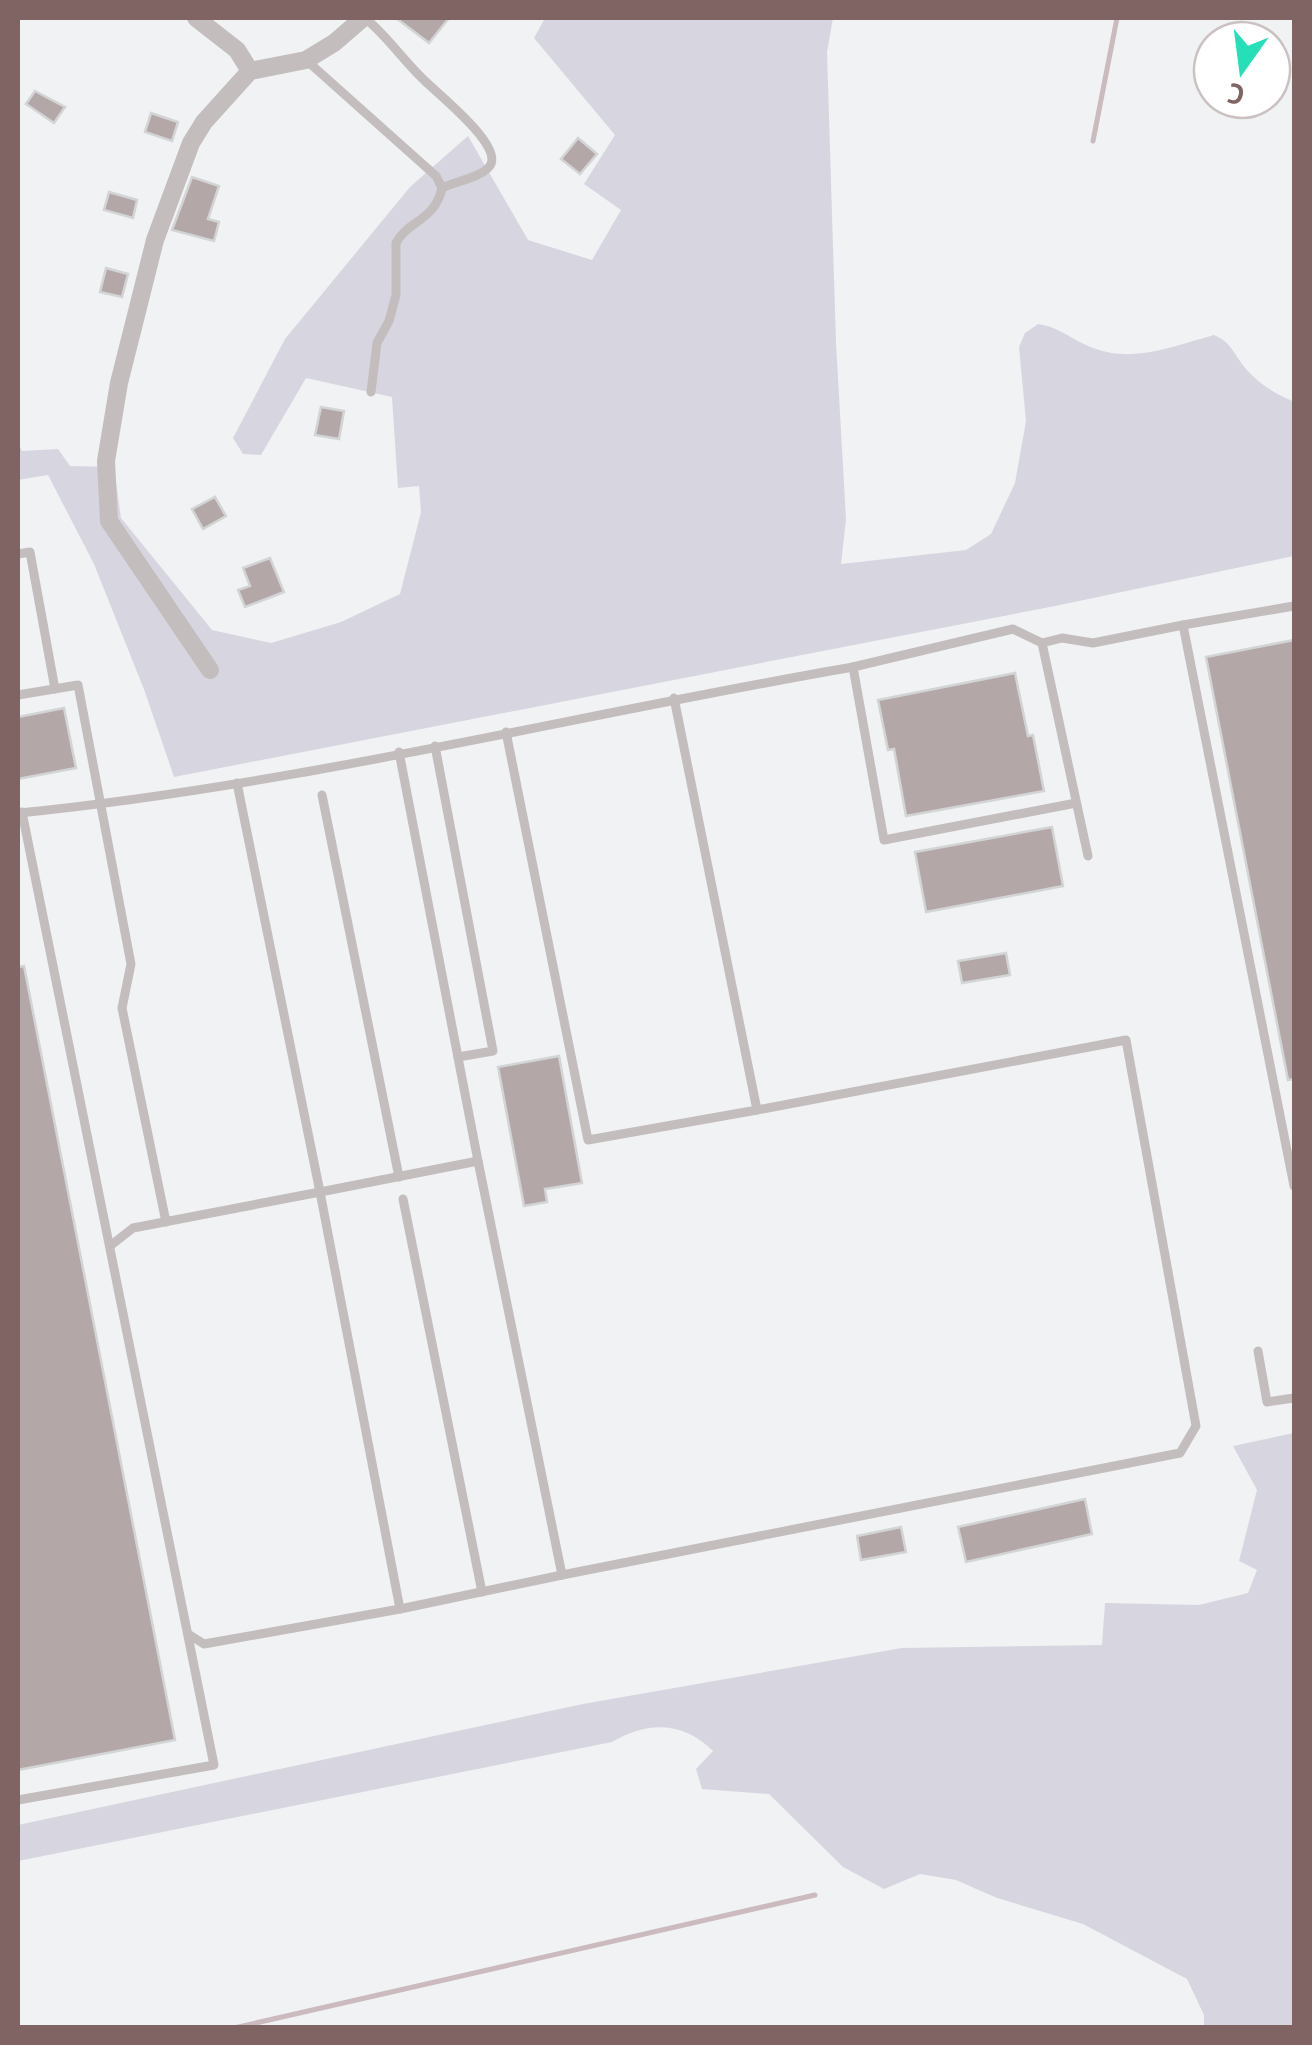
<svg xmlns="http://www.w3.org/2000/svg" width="1312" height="2045" font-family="'PT Sans',sans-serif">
<rect width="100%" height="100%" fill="#f0f2f4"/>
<!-- green -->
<g fill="#d7d6e0">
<path d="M545,18h288l-6,34 9,291 10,176 -5,45 125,-14 25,-16 24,-51 11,-62 -7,-74 6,-14 13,-9c23,3 36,18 58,25 39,14 81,-4 118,-14 18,7 21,22 33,35 13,15 29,24 47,32v154l-239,50 -881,171 -29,-85 -51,-128 -46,-89 -30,5v-37l4,8 36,-2 12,17 44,1 7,51 91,112 59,13 70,-21 59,-28 21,-82 -2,-26 -21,2 -6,-91 -86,-19 -45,77 -18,-1 -10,-16 52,-99 125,-152 58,-51 60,104 64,20 29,-50 -37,-26 31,-49 -81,-97z"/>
<path d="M1294,1433v594h-90v-12l-17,-36 -104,-55 -86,-26 -41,-18 -36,-6 -36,15 -41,-22 -74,-73 -67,-5 -6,-20 17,-18c-30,-30 -66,-30 -101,-9l-594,119v-36l565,-121 319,-56 200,-3 3,-42 94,2 49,-12 9,-23 -18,-9 18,-71 -24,-44z"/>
</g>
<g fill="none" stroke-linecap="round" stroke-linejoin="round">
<!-- stream -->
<g stroke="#cbbabe" stroke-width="5">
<path d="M1093,141l24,-123"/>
<path d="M234,2028l581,-133"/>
</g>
</g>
<!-- building -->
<g fill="#b4a7a8" stroke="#d3d4d5" stroke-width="2.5">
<path d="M396,18h53l-20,25z"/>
<path d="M35,91l30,16 -11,16 -28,-19z"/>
<path d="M151,113l27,9 -6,19 -27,-9z"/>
<path d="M578,138l19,16 -17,20 -19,-15z"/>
<path d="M192,177l27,9 -11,33 11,3 -5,19 -42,-11z"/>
<path d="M109,192l28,8 -4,18 -29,-8z"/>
<path d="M106,268l22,6 -6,23 -22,-5z"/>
<path d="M321,407l23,4 -5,28 -24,-4z"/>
<path d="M215,497l11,19 -23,13 -11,-20z"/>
<path d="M270,558l14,34 -39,15 -7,-17 12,-4 -7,-18z"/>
<path d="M1294,640v439l-6,1 -82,-423z"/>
<path d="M1015,673l13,63 5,-1 11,56 -138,25 -12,-67 -6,1 -10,-50z"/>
<path d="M64,708l12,60 -58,11v-62z"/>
<path d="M1052,827l11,59 -137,26 -11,-60z"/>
<path d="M1006,953l4,22 -48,8 -4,-22z"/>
<path d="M24,966l151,774 -157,30v-803z"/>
<path d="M559,1056l23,127 -37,6 2,13 -23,4 -26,-139z"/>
<path d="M1085,1499l7,35 -126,28 -8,-35z"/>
<path d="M901,1527l5,25 -45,8 -4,-24z"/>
</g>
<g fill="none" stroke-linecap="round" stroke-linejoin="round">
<!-- lane -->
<g stroke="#c4bdbd" stroke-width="9">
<path d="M365,18c23,19 38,42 59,62 14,14 76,63 67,84 -5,12 -37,18 -49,24"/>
<path d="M306,60l130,116 6,12c-7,33 -34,32 -46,55v52l-7,26 -12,22 -6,49"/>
<path d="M18,554l12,-2 25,137"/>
<path d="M1294,606l-111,19 111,561"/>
<path d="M1042,643l-29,-14 -160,38 31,173 192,-37"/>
<path d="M18,695l60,-10 53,279 -9,44 44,214"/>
<path d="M506,732l82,408 169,-30 -83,-412"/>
<path d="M435,746l58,305 -35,6"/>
<path d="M399,752l79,409"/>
<path d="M237,783l83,409 158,-31 84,414 -162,34"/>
<path d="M322,795l77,382"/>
<path d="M19,813c278,-28 557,-98 834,-146"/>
<path d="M1088,856l-46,-213 20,-5 31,5 90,-18"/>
<path d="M403,1199l79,393"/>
<path d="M110,1246l23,-18 187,-36 80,417 -196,35 -16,-10"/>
<path d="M1258,1351l9,51 27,-4"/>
<path d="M562,1575l618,-122 16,-27 -70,-386 -369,70"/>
<path d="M18,1800l196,-35 -192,-953"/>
</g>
<!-- street -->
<g stroke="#c4bdbd" stroke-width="18">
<path d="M196,18l41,32 13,21"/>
<path d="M210,670l-101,-149 -3,-60 13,-78 36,-143 36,-97 13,-21 46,-51 56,-11 28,-17 29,-25"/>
</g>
</g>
<!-- border -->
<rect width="1312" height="2045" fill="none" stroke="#806464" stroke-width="40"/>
<!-- north arrow -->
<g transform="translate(1242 70) rotate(194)"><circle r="48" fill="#ffffff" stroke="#ccc1c1" stroke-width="2.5"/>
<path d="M0-8L18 38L0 25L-18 38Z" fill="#25dfb9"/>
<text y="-15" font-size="28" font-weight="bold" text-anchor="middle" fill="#806464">С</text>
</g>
</svg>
